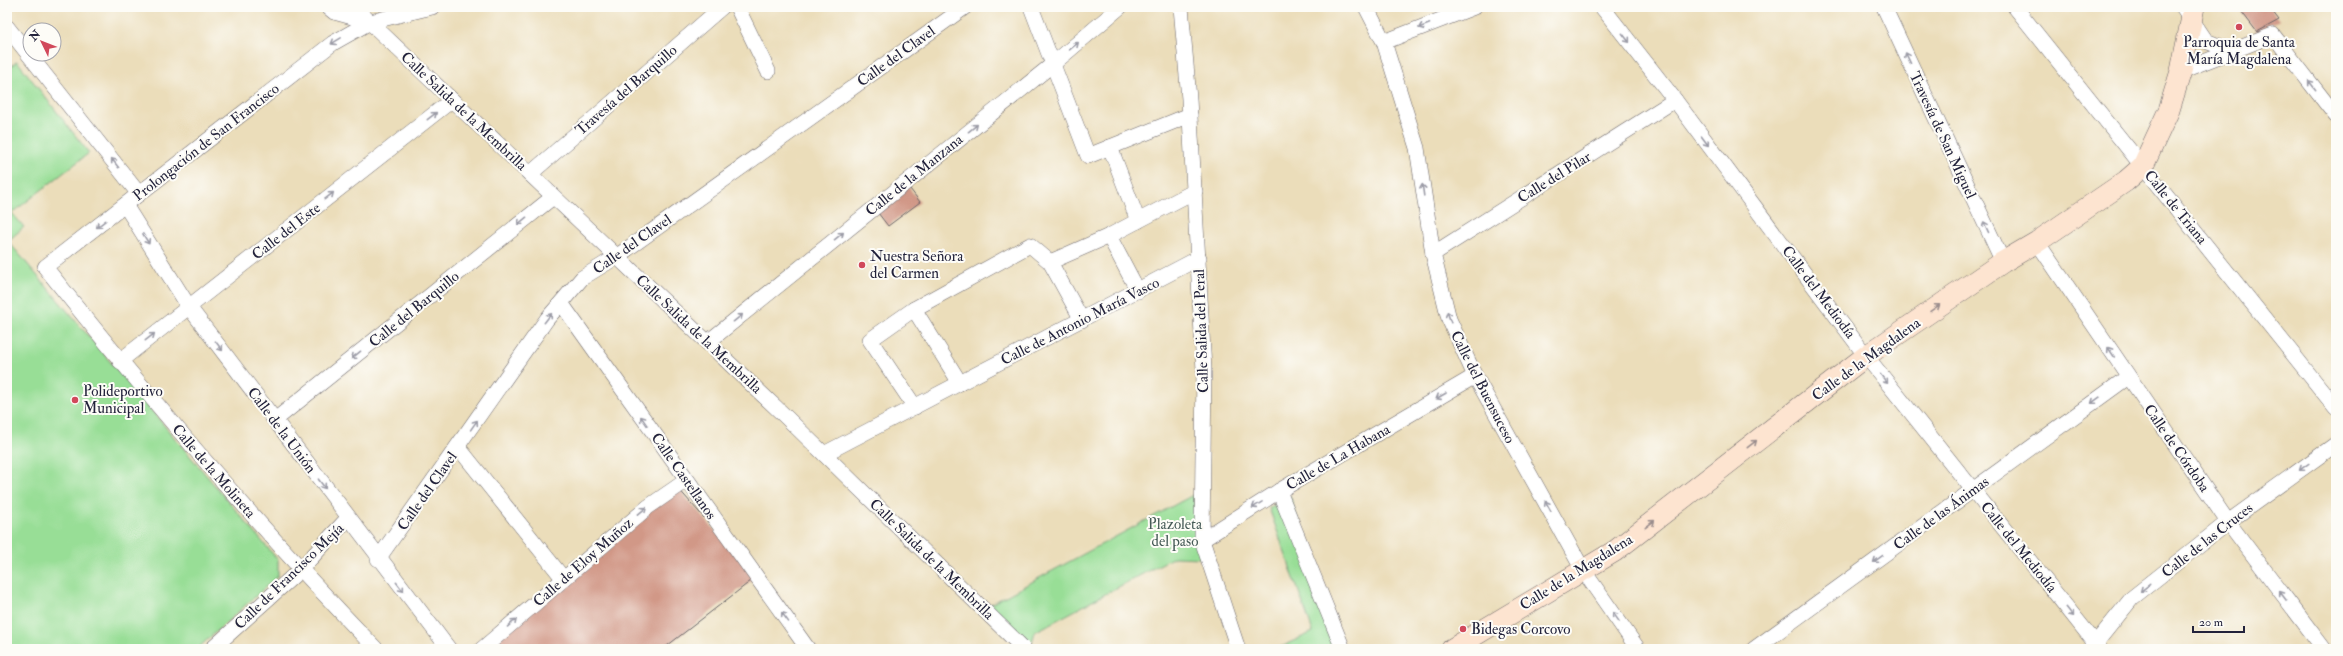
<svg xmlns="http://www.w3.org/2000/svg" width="2343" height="656" font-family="'IM FELL Double Pica',serif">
<rect width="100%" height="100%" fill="#fdfcf7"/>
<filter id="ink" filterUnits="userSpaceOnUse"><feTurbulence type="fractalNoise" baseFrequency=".025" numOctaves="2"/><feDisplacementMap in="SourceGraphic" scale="8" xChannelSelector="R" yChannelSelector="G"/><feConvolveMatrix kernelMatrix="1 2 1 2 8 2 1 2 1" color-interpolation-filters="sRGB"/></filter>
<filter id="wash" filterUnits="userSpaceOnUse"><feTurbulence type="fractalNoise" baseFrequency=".012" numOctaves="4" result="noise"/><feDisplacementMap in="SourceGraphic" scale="16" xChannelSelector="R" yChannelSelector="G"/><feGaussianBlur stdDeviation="0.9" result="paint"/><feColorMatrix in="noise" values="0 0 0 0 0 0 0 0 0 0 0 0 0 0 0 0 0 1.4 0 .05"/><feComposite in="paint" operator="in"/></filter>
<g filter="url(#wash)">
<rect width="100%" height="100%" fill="#ebddba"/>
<!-- green -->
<g fill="#98de96" stroke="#5d8068">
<path d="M17,61l72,92 -77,60 12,14 -16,14 270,319v16l-81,73h-190v-579z"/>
<path d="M1193,495l10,63 -29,-1 -139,75 -3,10 -43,-37z"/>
<path d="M1290,496l51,153h-65l37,-17 -44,-124z"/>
</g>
<g id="blocks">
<!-- building -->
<g fill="#d19887">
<path d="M2238,7h31l10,13 -22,12z"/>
<path d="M907,185l13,17 -32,24 -13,-17z"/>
<path d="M677,487l79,90 -93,72h-180z"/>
</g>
</g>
</g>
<g filter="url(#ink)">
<use href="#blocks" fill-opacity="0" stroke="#686367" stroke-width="1"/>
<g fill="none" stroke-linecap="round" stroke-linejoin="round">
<defs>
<g id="street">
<path d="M328,7l6,5 33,9"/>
<path d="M354,7l432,410 238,232"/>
<path d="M737,7l31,64"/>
<path d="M1031,7l57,149 102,-41"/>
<path d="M1181,7l8,92 15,271 -2,170 36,109"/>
<path d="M1366,7l18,35 33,106 16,106 16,65 26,57 108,194 55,79"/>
<path d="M1602,7l73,93 191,256 234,293"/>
<path d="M1884,7l119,255"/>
<path d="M2015,7l321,401"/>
<path d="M2183,7l23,34 25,10"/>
<path d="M7,27l132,167"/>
<path d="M1384,42l90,-35"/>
<path d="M2181,71l92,-36 63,81"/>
<path d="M1110,147l28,74"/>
<path d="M530,174l192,-167"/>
<path d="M125,205l64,102 260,342"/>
<path d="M1109,236l29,55"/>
<path d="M2037,242l191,280 96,127"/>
<path d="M1433,254l242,-154"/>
<path d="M561,303l247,346"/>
<path d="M914,309l46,74"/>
<path d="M1082,320l-32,-58 59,-26 86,-45"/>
<path d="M708,342l345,-278 67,-57"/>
<path d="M120,361l332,-261"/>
<path d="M915,407l-45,-67 44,-31 116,-64 20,17"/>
<path d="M275,420l278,-223"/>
<path d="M458,447l105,131"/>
<path d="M824,454l375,-196"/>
<path d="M1279,491l64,158"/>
<path d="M1202,540l77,-49 196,-115"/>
<path d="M378,559l169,-240 35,-41 34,-21 349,-250"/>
<path d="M212,649l88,-79 48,-52"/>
<path d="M376,649c-117,-121 -226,-250 -331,-382l288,-224 37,-21 62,-15"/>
<path d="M482,649l166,-142 39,-27"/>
<path d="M1754,649l374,-272"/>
<path d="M2091,649l41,-51 96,-76 108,-78"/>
</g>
<path id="secondary" d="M1452,649l163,-98 251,-195 137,-94 34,-20 89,-61 17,-15 26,-56 12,-39 13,-64"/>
</defs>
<!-- street casing -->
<use href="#street" stroke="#686367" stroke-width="16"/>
<!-- secondary casing -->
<use href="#secondary" stroke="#686367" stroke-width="22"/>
<!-- street -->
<use href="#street" stroke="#fff" stroke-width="15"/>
<!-- secondary -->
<use href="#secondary" stroke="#fde4d0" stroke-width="21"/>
</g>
<!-- one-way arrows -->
<defs><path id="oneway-shaft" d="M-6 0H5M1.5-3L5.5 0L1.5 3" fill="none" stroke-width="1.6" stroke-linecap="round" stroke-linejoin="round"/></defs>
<g stroke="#9c9ca7">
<use href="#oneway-shaft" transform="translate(1424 26) rotate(159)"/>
<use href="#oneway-shaft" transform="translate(1626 38) rotate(52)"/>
<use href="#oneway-shaft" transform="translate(336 41) rotate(149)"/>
<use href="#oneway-shaft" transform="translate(1074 46) rotate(-40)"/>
<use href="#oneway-shaft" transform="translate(1908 58) rotate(-115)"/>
<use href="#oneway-shaft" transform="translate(2312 85) rotate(-128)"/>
<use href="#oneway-shaft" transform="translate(432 116) rotate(-38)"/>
<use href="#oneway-shaft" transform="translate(973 128) rotate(-39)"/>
<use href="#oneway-shaft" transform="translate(1705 141) rotate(53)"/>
<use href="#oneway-shaft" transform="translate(115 163) rotate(-128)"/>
<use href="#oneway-shaft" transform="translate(1423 190) rotate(-98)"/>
<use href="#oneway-shaft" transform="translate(329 196) rotate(-38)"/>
<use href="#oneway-shaft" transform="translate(522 221) rotate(141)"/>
<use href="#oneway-shaft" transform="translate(101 224) rotate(142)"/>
<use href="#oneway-shaft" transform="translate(1986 227) rotate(-115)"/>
<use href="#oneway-shaft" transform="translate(839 236) rotate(-39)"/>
<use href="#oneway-shaft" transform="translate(146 239) rotate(58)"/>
<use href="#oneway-shaft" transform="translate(1449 317) rotate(-108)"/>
<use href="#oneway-shaft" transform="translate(548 318) rotate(-52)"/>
<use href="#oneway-shaft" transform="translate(738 318) rotate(-39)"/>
<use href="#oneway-shaft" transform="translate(150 337) rotate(-38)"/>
<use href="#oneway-shaft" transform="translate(219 346) rotate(53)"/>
<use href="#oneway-shaft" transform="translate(2111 352) rotate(-124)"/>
<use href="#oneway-shaft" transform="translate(356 355) rotate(141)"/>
<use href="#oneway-shaft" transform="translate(1884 379) rotate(51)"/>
<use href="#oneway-shaft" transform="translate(1441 396) rotate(150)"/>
<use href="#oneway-shaft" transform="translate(2096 400) rotate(144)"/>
<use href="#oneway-shaft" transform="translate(644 421) rotate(-125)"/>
<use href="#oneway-shaft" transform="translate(474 425) rotate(-55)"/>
<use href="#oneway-shaft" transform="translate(2304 467) rotate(144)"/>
<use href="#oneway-shaft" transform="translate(322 484) rotate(53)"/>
<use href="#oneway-shaft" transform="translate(1257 505) rotate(148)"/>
<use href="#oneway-shaft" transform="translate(1548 506) rotate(-119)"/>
<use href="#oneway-shaft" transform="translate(642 511) rotate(-40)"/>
<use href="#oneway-shaft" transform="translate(1878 559) rotate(144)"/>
<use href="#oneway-shaft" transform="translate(400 587) rotate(52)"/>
<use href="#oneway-shaft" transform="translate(2145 588) rotate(142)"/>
<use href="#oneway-shaft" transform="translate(2283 596) rotate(-127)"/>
<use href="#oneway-shaft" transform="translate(2070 612) rotate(51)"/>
<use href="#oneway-shaft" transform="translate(785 617) rotate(-126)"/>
<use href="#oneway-shaft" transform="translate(1616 617) rotate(-125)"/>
<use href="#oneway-shaft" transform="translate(512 623) rotate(-41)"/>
</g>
<g stroke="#9a8d8d">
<use href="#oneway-shaft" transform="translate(1935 308) rotate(-35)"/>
<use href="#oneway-shaft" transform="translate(1752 444) rotate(-38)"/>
<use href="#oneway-shaft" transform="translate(1650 524) rotate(-38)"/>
</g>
</g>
<!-- markers -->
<g fill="#d1495b" stroke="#fdfcf7" stroke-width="1.5">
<circle cx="2239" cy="27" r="4"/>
<circle cx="862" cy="265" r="4"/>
<circle cx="75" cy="400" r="4"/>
<circle cx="1463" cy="629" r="4"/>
</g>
<g text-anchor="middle" stroke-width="4" stroke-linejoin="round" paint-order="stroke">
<!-- poi labels -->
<g font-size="15" fill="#22223b" stroke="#fdfcf7" text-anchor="start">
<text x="2239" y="47" text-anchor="middle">Parroquia de Santa<tspan x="2239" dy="17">María Magdalena</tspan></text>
<text x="870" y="261">Nuestra Señora<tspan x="870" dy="17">del Carmen</tspan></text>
<text x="83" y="396">Polideportivo<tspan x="83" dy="17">Municipal</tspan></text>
<text x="1471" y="634">Bidegas Corcovo</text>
</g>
<!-- street labels -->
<g font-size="15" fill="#22223b" stroke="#fdfcf7">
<text transform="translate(896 56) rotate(-36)" y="5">Calle del Clavel</text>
<text transform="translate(626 90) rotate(-41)" y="5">Travesía del Barquillo</text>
<text transform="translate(464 111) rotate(43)" y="5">Calle Salida de la Membrilla</text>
<text transform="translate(1943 135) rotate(65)" y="5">Travesía de San Miguel</text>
<text transform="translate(206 142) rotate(-38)" y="5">Prolongación de San Francisco</text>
<text transform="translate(914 175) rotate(-39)" y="5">Calle de la Manzana</text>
<text transform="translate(1554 177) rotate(-32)" y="5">Calle del Pilar</text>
<text transform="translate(2176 207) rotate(51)" y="5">Calle de Triana</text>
<text transform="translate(286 231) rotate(-38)" y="5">Calle del Este</text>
<text transform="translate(632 244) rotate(-35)" y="5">Calle del Clavel</text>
<text transform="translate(1819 292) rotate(53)" y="5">Calle del Mediodía</text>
<text transform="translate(414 309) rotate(-39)" y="5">Calle del Barquillo</text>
<text transform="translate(1080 321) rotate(-27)" y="5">Calle de Antonio María Vasco</text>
<text transform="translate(1201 331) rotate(-92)" y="5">Calle Salida del Peral</text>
<text transform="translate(699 334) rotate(43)" y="5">Calle Salida de la Membrilla</text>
<text transform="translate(1866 359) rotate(-36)" y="5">Calle de la Magdalena</text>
<text transform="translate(1483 387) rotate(63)" y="5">Calle del Buensuceso</text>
<text transform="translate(282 430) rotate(53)" y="5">Calle de la Unión</text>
<text transform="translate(2177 448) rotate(55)" y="5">Calle de Córdoba</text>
<text transform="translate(1338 457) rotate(-30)" y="5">Calle de La Habana</text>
<text transform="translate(214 471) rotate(49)" y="5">Calle de la Molineta</text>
<text transform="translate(684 476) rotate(55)" y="5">Calle Castellanos</text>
<text transform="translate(427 491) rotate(-55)" y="5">Calle del Clavel</text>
<text transform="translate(1941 513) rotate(-36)" y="5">Calle de las Ánimas</text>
<text transform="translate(2207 540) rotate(-38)" y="5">Calle de las Cruces</text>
<text transform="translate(2019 547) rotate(51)" y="5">Calle del Mediodía</text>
<text transform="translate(932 559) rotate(44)" y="5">Calle Salida de la Membrilla</text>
<text transform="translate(583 562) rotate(-41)" y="5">Calle de Eloy Muñoz</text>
<text transform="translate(1576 572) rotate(-32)" y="5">Calle de la Magdalena</text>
<text transform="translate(289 576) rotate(-44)" y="5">Calle de Francisco Mejía</text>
</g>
<!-- park labels -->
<g font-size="15" fill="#455a56" stroke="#fdfcf7">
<text x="1175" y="529">Plazoleta<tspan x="1175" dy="17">del paso</tspan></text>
</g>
</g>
<!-- margin -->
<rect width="2343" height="656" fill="none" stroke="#fdfcf7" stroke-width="24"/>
<!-- north arrow -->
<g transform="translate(42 42) rotate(313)"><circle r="19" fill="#fdfcf7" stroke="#a5a5ac"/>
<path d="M0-3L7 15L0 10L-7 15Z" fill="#d1495b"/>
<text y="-6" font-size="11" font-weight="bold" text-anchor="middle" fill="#22223b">N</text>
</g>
<!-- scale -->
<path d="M2193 626v6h51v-6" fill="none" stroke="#22223b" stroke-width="2"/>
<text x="2199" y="626" font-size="12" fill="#22223b" stroke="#fdfcf7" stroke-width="3" paint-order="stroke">20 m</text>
</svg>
